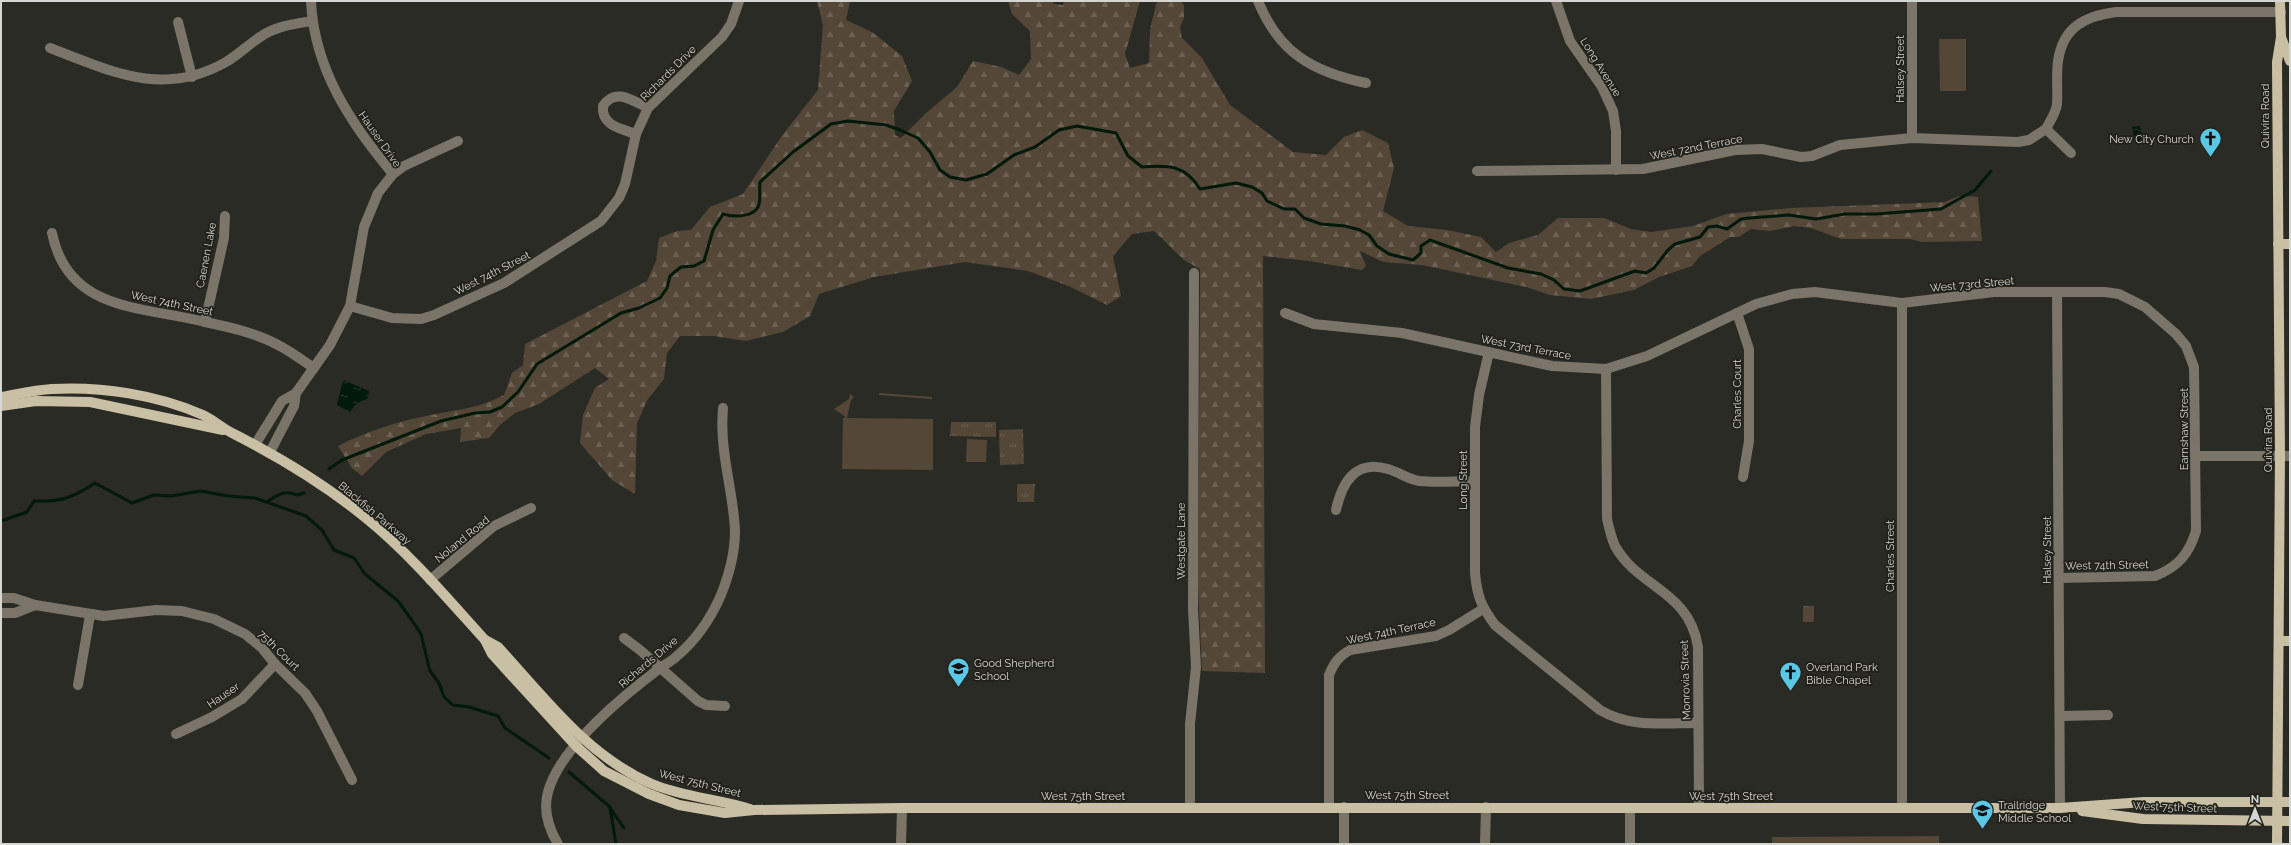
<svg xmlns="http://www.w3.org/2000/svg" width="2291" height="845" font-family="Raleway,sans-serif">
<defs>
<pattern id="forest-firs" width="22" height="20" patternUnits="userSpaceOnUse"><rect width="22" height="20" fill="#544738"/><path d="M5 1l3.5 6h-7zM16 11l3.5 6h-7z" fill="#6c6154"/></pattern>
<pattern id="park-tufts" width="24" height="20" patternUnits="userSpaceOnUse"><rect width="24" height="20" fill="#544738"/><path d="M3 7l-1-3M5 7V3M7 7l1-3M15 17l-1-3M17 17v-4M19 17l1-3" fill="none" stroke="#6c6154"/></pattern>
<pattern id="water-ripples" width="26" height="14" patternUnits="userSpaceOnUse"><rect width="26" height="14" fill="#00190a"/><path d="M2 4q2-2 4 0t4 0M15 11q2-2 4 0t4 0" fill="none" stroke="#243a2d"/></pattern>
</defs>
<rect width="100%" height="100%" fill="#2a2b24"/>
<!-- forest -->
<path fill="url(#forest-firs)" d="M817,1h33l-4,19 26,12 30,24 10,25 -18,30 1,24 6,3 24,-24 32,-27 16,-26 28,6 18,8 12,-16 -1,-28 -18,-17 -4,-13h44l2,3 9,1 1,-4h76l-15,53 5,14 19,-5 1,-33 6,-26 3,-3h21l4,4v13l-4,9 2,11 20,20 28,47 63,47 33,3 18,-18 18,-7 26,13 6,25 -11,43 25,15 39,4 34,7 15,15 13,-9 29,-8 20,-17h46l27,11 20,3 42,-6 33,-12 66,-6 153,-6 14,-6 19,1 4,44 -60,1 -12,-3h-69l-30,-11 -17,-2 -24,5 -19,-2 -12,8h-9l-30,19 -8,10 -33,11 -25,13 -43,9 -41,-4 -24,-8 -104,-22 -39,-3 -23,-11 6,15 -4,4 -53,-9 -46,-5 2,417 -63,-2 -4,-84 2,-318 -16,-9 -30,-29 -22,3 -19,22 8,40 -14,9 -36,-18 -43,-16 -63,-9 -91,15 -55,17 -9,22 -27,16 -37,9 -32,-5h-34l-13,17 -3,26 -16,20 -11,24 -2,71 -23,-14 -32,-37 3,-28 12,-27 14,-9 -14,-11 -56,36 -24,9 -15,12 -11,13 -29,4 1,-14 -35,6 -40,18 -24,24 -10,-8 -14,-22c29,-15 61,-25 93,-31 28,-6 46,-6 73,-20l8,-22 11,-8 2,-21 122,-63 9,-20 3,-23 18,-7 14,-1 19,-23 33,-13 38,-57 37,-47 5,-65z"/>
<!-- park -->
<g fill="url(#park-tufts)">
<path d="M951,422h45v15l-46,-1z"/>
<path d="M1023,429l1,35 -24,1 -1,-35z"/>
<path d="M1017,484h18l-1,18h-17z"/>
<rect x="1803" y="606" width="11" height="16"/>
</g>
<!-- garden -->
<g fill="#544738">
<path d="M1939,39h27v52h-26z"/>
<path d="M879,393l53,4v2l-53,-4z"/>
<path d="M850,394l4,3 -3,3 -4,18 86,1v51l-91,-1 1,-51 3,-1 -12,-8 15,-10z"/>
<path d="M967,439l20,1 -1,22h-20z"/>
<path d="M1939,836v8h-167v-7z"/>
</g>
<!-- water -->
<g fill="url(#water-ripples)">
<path d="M2140,126l3,14 -6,3 -2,-2 -3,-14z"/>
<path d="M343,380l26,11 -1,7 -12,6 -6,8 -13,-7z"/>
</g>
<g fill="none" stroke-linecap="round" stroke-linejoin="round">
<!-- stream -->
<g stroke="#00190a" stroke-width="3">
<path d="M329,469l13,-9 99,-39 34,-8 15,-1 12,-5 16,-15 19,-28 84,-51 18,-5 21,-10 7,-10 3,-12 11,-9 13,-1 10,-5 9,-31 10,-16c10,3 33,4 36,-10 2,-6 0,-15 1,-22l33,-30 38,-28 17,-3 38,4 14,5 18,8 12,14 10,18 10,7 16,3 21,-6 27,-19 21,-8 24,-17 18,-4 39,7 12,23 14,11c27,-2 43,-2 58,22l36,-6 16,4 10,6 5,8 17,8h11l9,9 17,6 24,2 15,4 9,5 8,11 12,8 24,6 8,-7v-7l9,-6 78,28 33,6 13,6 10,9 16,2 55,-20 11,2 8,-5 14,-18 7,-6 25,-7 8,-10 9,-1 10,3 14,-10 8,-1 40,-3 27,4 29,-5h31l65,-5 34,-19 16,-19"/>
<path d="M268,501c11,-7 17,-11 29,-6l7,-2"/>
<path d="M1,521l26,-9 7,-11c28,1 38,-3 61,-18l37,20 22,-8 17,1 30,-5 27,5 27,2 51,18 16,14 12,20 20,8 11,16 33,27 13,18 10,15 9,37 9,12 5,14 9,8 16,2 29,9 7,12 44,30"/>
<path d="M569,772l41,35 6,37"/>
<path d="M610,808l14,20"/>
</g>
<!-- minor -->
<g stroke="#7a7568" stroke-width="10">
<path d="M311,1c3,68 40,123 82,173"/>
<path d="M1258,1c21,52 55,71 108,82"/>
<path d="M1556,1l14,40 32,46 11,24 3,20v39"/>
<path d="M1912,1v137"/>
<path d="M178,22l14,55"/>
<path d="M50,48c61,23 113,50 176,14 12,-7 22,-17 34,-25 16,-11 34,-13 52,-16"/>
<path d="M2046,129c4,-8 10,-16 11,-25 1,-14 -1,-29 1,-43 5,-34 27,-45 58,-49h165"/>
<path d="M636,134c-14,-5 -35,-8 -33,-28 12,-19 30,-5 45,2"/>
<path d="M1477,171l166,-2 92,-19 27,-1 39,8 11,-1 28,-11 72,-7 106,4 11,-2 17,-11 25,24"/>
<path d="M52,233c16,79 90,73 153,89 24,5 51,11 73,23 12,6 24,15 36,23"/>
<path d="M2057,292l3,516"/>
<path d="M350,306l42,12 29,1 13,-4 70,-32 97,-62 18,-23 6,-14 11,-50 12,-26 74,-71 9,-13 8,-23"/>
<path d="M1285,313l29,11 88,9 150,33 54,3 41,-13 109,-52 36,-10 23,-2 87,11 92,-11h111l14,2 26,13 31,27 10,12 8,21 2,164c-7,23 -18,36 -41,45l-96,2"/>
<path d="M1737,313l12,36v92l-6,36"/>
<path d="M205,322l19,-84 1,-22"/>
<path d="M1489,352l-10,43 -4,32v146c2,23 6,33 20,52l105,85c30,18 64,13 98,13"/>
<path d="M1606,369l1,150c2,9 4,18 8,27 24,43 74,44 83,101l1,161"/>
<path d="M255,445l27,-44 14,-8"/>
<path d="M270,452l24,-46 2,-13 34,-48 20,-39 14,-79 14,-34 15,-19 11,-8 54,-25"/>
<path d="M2197,456h93"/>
<path d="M1336,510c6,-27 19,-51 52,-41 11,3 19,10 31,12 18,2 38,0 56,0"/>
<path d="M430,580l64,-54 37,-18"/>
<path d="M1,598h13l21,7 69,11 52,-6 26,1 32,8 31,15 17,14 13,16 30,29 12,18 35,69"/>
<path d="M1,613h14l20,-8"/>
<path d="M624,638l16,12 58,51 8,4 19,1"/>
<path d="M78,685l12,-70"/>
<path d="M2060,716l48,-1"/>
<path d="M176,734l36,-17 30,-18 33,-35"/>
<path d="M1329,807v-132c5,-12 9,-18 21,-25l86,-14 13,-6 34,-21"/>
<path d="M1344,807v37"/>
<path d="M1190,808v-84l6,-57 -3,-58 1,-336"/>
<path d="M1630,808v36"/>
<path d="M1902,808v-505"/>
<path d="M558,844c-9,-15 -15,-34 -10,-52 12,-45 75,-96 112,-124 6,-4 12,-7 17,-12 19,-16 34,-38 44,-61 8,-20 14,-42 14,-64 -1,-27 -8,-54 -11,-81 -2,-14 -2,-28 -1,-42"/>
<path d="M901,844l1,-36"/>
<path d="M1485,844l1,-37"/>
</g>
<!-- major -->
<g stroke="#c9bfa4" stroke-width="10">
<path d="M2281,37l9,24"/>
<path d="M2278,244h12"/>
<path d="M1,397c17,-3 34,-7 51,-8 49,-3 106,6 151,26 11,5 20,14 31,19 47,24 92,51 133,85 43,35 80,79 118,121l13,7c47,51 89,109 154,137 31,13 66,15 98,25"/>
<path d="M1,406l35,-5 54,1 133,28"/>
<path d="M485,640l7,14 84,92 28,25 45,23 30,11 46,8 29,-3 148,-2h1158l84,-6h146"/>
<path d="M2279,641h11"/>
<path d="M2082,811l61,8 147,2"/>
<path d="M2277,844l3,-388 -3,-394 4,-25 -1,-36"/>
</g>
</g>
<!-- icons -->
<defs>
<symbol id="church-pin" viewBox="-11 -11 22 30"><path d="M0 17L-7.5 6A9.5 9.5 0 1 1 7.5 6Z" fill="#5bc7e7" stroke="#21211a"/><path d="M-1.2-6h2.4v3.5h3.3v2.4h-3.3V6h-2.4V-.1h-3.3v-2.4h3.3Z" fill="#111"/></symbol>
<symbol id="school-pin" viewBox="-11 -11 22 30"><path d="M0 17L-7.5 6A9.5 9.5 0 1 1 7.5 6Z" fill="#5bc7e7" stroke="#21211a"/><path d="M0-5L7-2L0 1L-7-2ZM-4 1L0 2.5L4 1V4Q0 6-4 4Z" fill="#111"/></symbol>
</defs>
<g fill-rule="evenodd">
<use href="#church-pin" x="2198" y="126" width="25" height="34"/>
<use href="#school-pin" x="946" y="656" width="25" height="34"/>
<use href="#church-pin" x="1778" y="660" width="25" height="34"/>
<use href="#school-pin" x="1970" y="798" width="25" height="34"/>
</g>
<g text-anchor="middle" stroke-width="3.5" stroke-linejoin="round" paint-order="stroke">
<!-- street labels -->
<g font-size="11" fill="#d5d6d1" stroke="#21211a">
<text transform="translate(1601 67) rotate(58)" y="4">Long Avenue</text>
<text transform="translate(1900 69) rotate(-90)" y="4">Halsey Street</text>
<text transform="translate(668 73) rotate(-45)" y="4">Richards Drive</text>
<text transform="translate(2265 116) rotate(-90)" y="4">Quivira Road</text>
<text transform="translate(380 139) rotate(55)" y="4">Hauser Drive</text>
<text transform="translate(1696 147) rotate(-11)" y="4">West 72nd Terrace</text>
<text transform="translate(206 255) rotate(-79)" y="4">Caenen Lake</text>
<text transform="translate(492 273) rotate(-27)" y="4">West 74th Street</text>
<text transform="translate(1972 284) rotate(-5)" y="4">West 73rd Street</text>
<text transform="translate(172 303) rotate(12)" y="4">West 74th Street</text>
<text transform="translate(1526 347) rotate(11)" y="4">West 73rd Terrace</text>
<text transform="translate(1737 394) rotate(-90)" y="4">Charles Court</text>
<text transform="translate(2184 429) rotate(-90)" y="4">Earnshaw Street</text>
<text transform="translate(2268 440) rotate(-90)" y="4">Quivira Road</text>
<text transform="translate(1463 480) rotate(-90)" y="4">Long Street</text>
<text transform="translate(375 513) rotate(40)" y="4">Blackfish Parkway</text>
<text transform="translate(462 539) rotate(-39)" y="4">Noland Road</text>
<text transform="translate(1181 541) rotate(-90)" y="4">Westgate Lane</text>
<text transform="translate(2047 550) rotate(-90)" y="4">Halsey Street</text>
<text transform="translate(1890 556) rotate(-90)" y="4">Charles Street</text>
<text transform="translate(2107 565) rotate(-1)" y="4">West 74th Street</text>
<text transform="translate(1391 631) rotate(-12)" y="4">West 74th Terrace</text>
<text transform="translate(279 650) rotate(44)" y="4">75th Court</text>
<text transform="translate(648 662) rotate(-40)" y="4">Richards Drive</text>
<text transform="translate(1685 680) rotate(-92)" y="4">Monrovia Street</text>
<text transform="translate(223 695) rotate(-34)" y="4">Hauser</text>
<text transform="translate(700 783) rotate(14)" y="4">West 75th Street</text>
<text x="1407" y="799">West 75th Street</text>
<text x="1083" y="800">West 75th Street</text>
<text x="1731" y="800">West 75th Street</text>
<text transform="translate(2175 807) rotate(2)" y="4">West 75th Street</text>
</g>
<!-- poi labels -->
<g font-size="11" fill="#d5d6d1" stroke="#21211a" text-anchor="start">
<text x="2194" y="143" text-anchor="end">New City Church</text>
<text x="974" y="667">Good Shepherd<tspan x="974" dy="13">School</tspan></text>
<text x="1806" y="671">Overland Park<tspan x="1806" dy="13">Bible Chapel</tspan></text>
<text x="1998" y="809">Trailridge<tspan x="1998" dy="13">Middle School</tspan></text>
</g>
</g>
<!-- border -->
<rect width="2291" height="845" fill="none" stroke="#d5d6d1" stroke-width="4"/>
<!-- north arrow -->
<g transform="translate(2255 809)" stroke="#21211a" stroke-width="3" paint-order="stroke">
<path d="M0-3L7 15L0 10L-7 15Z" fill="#d5d6d1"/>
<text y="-6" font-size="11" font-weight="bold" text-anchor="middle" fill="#d5d6d1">N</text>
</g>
</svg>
